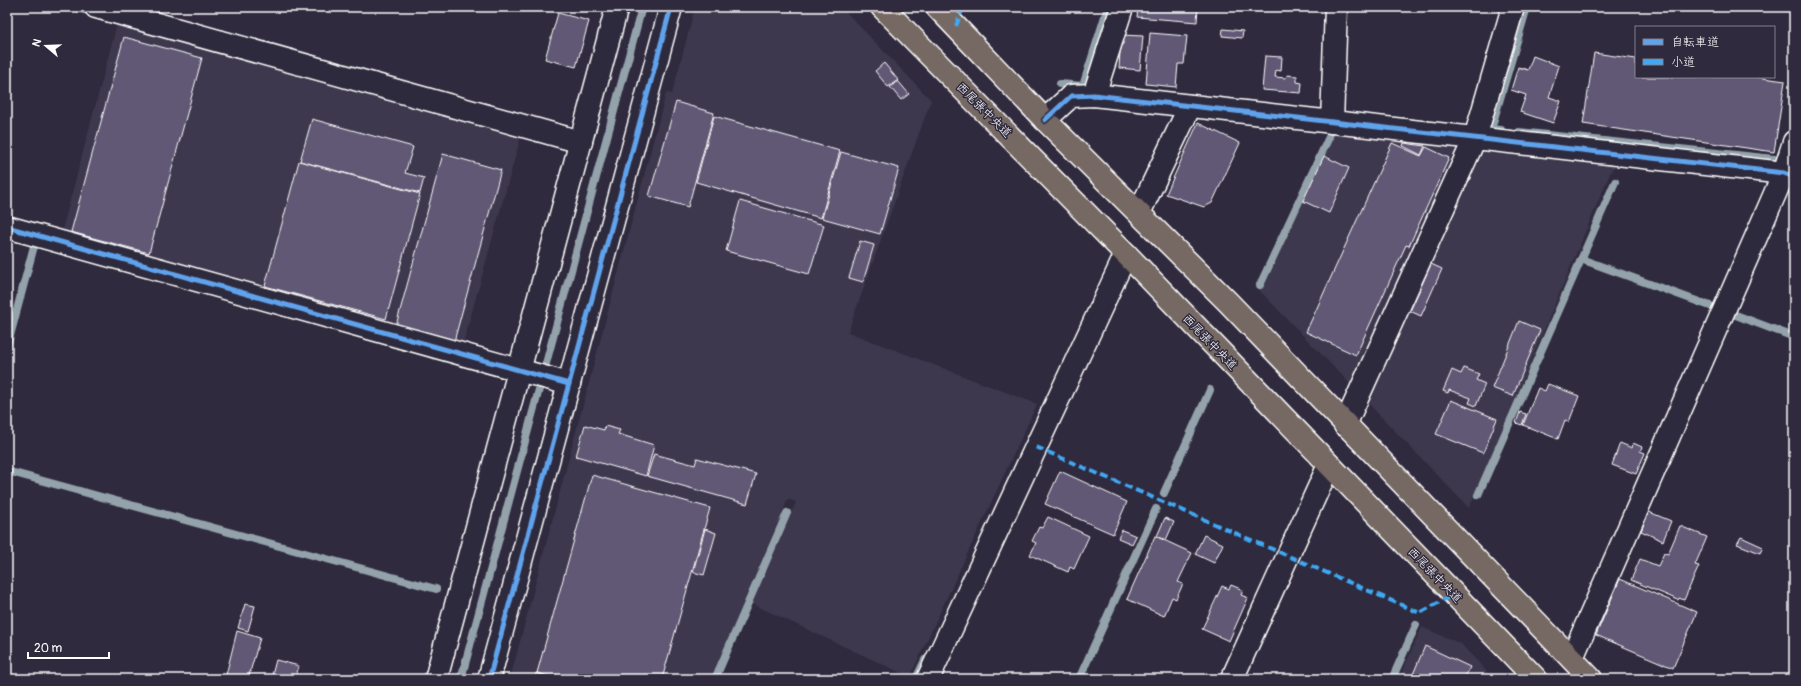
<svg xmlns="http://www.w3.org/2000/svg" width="1801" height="686" font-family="Pangolin,'Klee One',sans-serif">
<rect width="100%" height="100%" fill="#2f2a3d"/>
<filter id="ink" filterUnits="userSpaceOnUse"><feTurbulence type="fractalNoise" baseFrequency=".025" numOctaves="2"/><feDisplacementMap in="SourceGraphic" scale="8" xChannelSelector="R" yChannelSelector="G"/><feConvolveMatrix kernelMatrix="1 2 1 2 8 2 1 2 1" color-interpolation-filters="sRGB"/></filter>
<g filter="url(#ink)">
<!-- built -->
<g fill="#3e384e">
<path d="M695,7h146l90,93 -83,232 189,72 -127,273 -158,-73 44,-102 -8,-3 -77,180h-201l156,-586 6,1z"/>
<path d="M117,24l404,112 -59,212 -402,-110z"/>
<path d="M1334,133l119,11 4,9 -102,236 -95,-98z"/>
<path d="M1481,149l133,15 -145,344 -103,-107z"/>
<path d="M1422,627l39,17 33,35h-95z"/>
</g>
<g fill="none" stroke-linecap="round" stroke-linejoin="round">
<!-- stream -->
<g stroke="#93a2ab" stroke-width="8">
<path d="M73,7l22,6"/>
<path d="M1060,84l23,2 25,-79"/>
<path d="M1501,130l-10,-1 36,-122"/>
<path d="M1519,132l255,27"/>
<path d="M1581,259l132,48"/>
<path d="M1260,285l69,-148"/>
<path d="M1733,314l61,23"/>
<path d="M7,347l27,-101"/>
<path d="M7,471l429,118"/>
<path d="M1164,493l46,-103"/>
<path d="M1478,495l137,-313"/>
<path d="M461,679l181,-672"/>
<path d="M715,679l72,-166"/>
<path d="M916,679l9,-19"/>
<path d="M1079,679l77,-170"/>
<path d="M1392,679l24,-54"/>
</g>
</g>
<!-- building -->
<g fill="#615875" stroke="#fff">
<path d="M1138,7h60l-1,15 -60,-5z"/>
<path d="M558,13l31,8 -13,46 -31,-8z"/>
<path d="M1223,29l20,2 -1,7 -20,-2z"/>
<path d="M1150,33l37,3 -3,28h-6l-2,23 -30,-3z"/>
<path d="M1121,35l22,1 -3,34 -21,-2z"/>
<path d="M124,37l78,21 -53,195 -78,-21z"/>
<path d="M1594,53l42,6v18h120l29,4 -11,71 -191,-28z"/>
<path d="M1265,56l17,1 -1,14 -5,-1 -1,7 11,1 1,-3 10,1v6l5,1 -1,10 -39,-3z"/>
<path d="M1533,56l26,10 -10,31 12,4 -8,22 -33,-11 6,-17 -15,-5 7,-23 10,3z"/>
<path d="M884,63l14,17 -10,7 -13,-16z"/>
<path d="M898,81l11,13 -8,6 -11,-13z"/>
<path d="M676,102l38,11 -26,94 -39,-11z"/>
<path d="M714,116l126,35 -19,67 -125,-36z"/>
<path d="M312,119l101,28 -8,26 19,5 -4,15 -120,-32z"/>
<path d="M1198,123l42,20 -28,60 -8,4 -38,-13z"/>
<path d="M1392,143l29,13 5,-9 23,11 -40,88 -3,-1 -50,110 -50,-23z"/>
<path d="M1404,143l21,3 -4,9 -18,-9z"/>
<path d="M841,152l58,16 -19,66 -58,-16z"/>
<path d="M443,154l58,16 -48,175 -58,-16z"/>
<path d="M1324,156l25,12 -20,45 -26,-12z"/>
<path d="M299,161l121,33 -34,125 -121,-33z"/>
<path d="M740,201l84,24 -15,49 -83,-23z"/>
<path d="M860,241l14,4 -11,37 -14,-4z"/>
<path d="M1431,264l11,5 -21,47 -11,-5z"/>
<path d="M1519,321l21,9 -27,66 -21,-8z"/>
<path d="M1464,368l15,6 -3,6 9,4 -9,22 -7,-3 2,-5 -22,-8 -1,3 -5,-2 9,-21 9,4z"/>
<path d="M1548,384l31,12 -10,26 -4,-2 -7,19 -35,-14 15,-37 7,3z"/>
<path d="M1451,400l46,19 -14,34 -47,-19z"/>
<path d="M1520,412l6,2 -4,11 -6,-2z"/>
<path d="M585,425l19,5 1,-4 15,4 -2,4 36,11 -8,31 -70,-20z"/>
<path d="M1620,443l12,5 1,-5 9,4 -2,4 5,2 -9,21 -24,-9z"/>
<path d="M654,454l41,11 2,-7 59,16 -9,30 -100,-28z"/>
<path d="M1060,471l67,31 -14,32 -68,-30z"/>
<path d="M592,475l118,33 -48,171h-103l-22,-6z"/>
<path d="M1649,512l22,9 -8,20 -22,-10z"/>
<path d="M1048,517l41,19 -15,33 -4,-2 -2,5 -38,-17 6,-12 -4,-2 7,-14 3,1z"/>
<path d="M1165,518l9,4 -8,18 -9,-4z"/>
<path d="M1680,526l27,11 -12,28 4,1 -15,34 -5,-2 -1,2 -47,-20 9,-21 18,7 6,-13 4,1z"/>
<path d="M705,529l11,4 -12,42 -11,-3z"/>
<path d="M1122,530l14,6 -4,8 -14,-6z"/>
<path d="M1204,535l19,9 -9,19 -19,-9z"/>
<path d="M1155,536l37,17 -14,29 5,2 -7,15 -4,-2 -8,19 -37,-17z"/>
<path d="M1741,537l22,10 -3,6 -23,-9z"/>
<path d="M1620,579l77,33 -24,56 -77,-33z"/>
<path d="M1231,585l12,5 -2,5 7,3 -19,43 -27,-12 20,-43 7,3z"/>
<path d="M245,604l10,2 -7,25 -10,-3z"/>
<path d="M237,631l23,7 -12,41h-23z"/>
<path d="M1425,646l45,21 -6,12h-53z"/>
<path d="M276,660l23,6 -4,13h-24z"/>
<path d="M536,673l20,6h-21z"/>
</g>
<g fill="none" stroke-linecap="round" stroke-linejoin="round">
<defs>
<g id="minor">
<path d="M96,7l485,135"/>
<path d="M1094,95l28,-88"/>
<path d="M1045,120l26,-24 23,-1 690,78 10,4"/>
<path d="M1332,122l4,-115"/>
<path d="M1139,213l51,-107"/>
<path d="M7,227l562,157"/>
<path d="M1345,425l130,-287 38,-131"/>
<path d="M1572,658l212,-485 10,-31"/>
<path d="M436,679l181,-672"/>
<path d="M489,679l182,-672"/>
<path d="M928,679l198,-425"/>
<path d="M1232,679l97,-214"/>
</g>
<g id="major">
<path d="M882,7l244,247 410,425"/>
<path d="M937,7l108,113 182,181 364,378"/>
</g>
</defs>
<!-- minor casing -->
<use href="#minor" stroke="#fff" stroke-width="25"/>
<!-- major casing -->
<use href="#major" stroke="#fff" stroke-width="25"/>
<!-- minor -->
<use href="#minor" stroke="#2f2a3d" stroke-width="22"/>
<!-- major -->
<use href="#major" stroke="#766964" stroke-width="22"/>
<!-- quiet -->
<g stroke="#3fa9f5" stroke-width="4" stroke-dasharray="8 4" stroke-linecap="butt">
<path d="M956,26l7,-19"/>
<path d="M1036,447l384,166 34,-19"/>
</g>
<defs>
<g id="cycleway">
<path d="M1045,120l26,-24 23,-1 690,78 10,4"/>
<path d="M7,227l562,157"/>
<path d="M489,679l182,-672"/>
</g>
</defs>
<!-- cycleway casing -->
<use href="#cycleway" stroke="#2f2a3d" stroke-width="8"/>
<!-- cycleway -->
<use href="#cycleway" stroke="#60a3ed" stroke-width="5"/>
</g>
</g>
<g text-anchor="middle" stroke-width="3" stroke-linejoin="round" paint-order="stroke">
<!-- street labels -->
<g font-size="12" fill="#fff" stroke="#2f2a3d">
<text transform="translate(984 110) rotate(45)" y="4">西尾張中央道</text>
<text transform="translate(1210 342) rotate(46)" y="4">西尾張中央道</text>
<text transform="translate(1435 575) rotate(46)" y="4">西尾張中央道</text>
</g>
</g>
<!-- margin -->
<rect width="1801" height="686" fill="none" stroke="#2f2a3d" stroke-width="24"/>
<rect x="12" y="12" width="1777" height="662" fill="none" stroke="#fff" stroke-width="1.5" filter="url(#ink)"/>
<!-- legend -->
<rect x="1635" y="26" width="140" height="52" fill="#2f2a3d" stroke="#827f8b"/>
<rect x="1643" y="39" width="20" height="6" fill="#60a3ed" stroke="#827f8b"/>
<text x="1671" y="46" font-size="12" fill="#ffffff">自転車道</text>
<rect x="1643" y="59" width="20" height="6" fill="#3fa9f5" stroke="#827f8b"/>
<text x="1671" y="66" font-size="12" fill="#ffffff">小道</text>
<!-- north arrow -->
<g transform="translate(46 46) rotate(289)" stroke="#2f2a3d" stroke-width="3" paint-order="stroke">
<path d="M0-3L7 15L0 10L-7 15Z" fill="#ffffff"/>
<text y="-6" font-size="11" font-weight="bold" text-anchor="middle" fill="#ffffff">N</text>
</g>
<!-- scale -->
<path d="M28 652v6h81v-6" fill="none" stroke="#ffffff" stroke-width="2"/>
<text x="34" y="652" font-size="12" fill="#ffffff" stroke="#2f2a3d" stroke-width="3" paint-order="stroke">20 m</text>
</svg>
